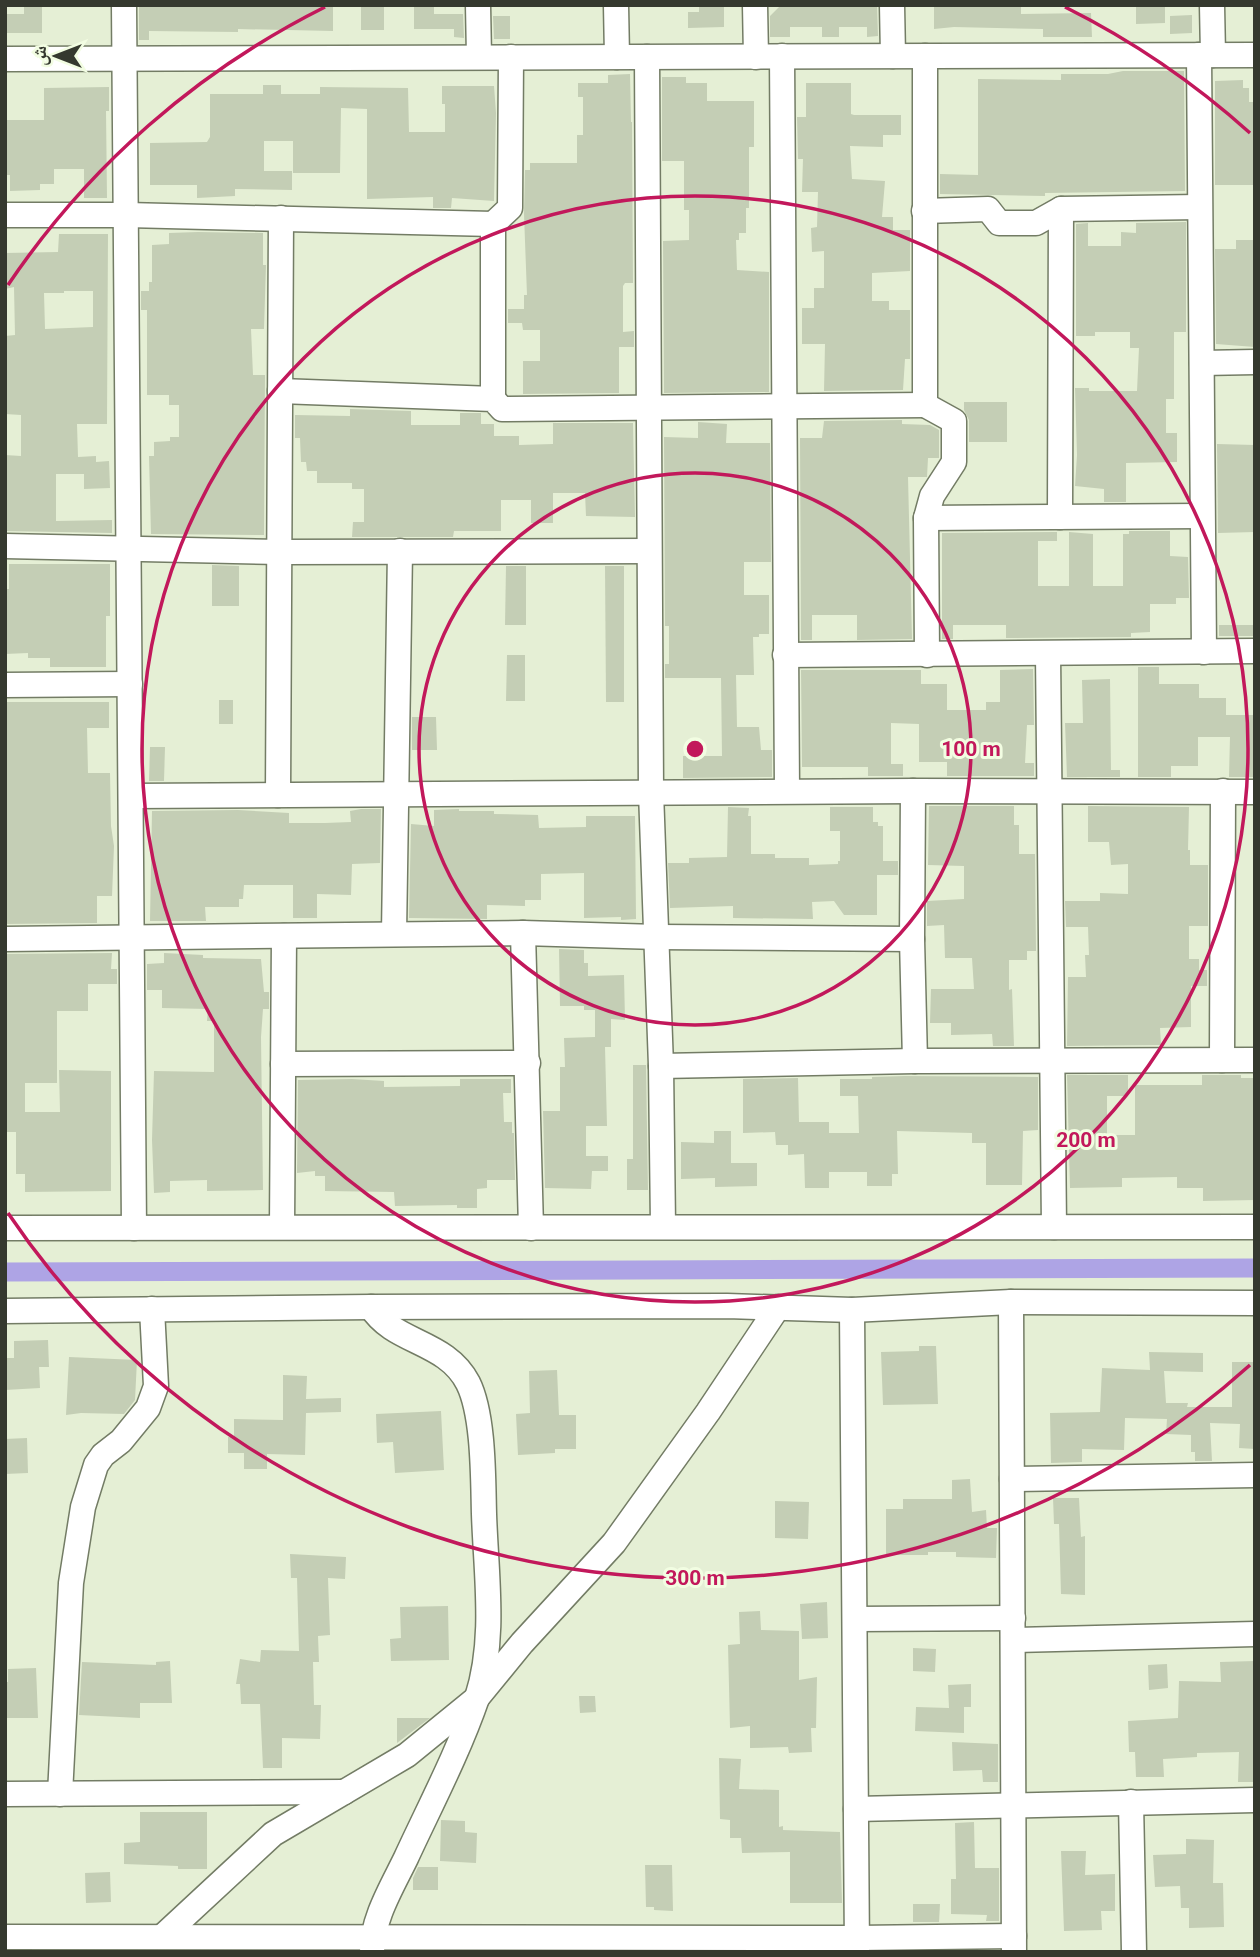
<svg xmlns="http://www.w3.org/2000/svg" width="1260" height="1957" font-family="Roboto,'Noto Naskh Arabic',sans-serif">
	<rect width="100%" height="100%" fill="#e5efd5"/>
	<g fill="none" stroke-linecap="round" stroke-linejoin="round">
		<polyline stroke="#aea4e5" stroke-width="19" points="5,1272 1255,1268"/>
	</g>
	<g fill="#c4ceb5" fill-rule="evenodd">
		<polygon points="24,5 42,5 42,33 5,33 5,14 24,14"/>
		<polygon points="139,5 333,5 333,31 238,29 238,32 149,31 149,40 139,40"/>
		<rect x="361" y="5" width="23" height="25"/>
		<polygon points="414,5 434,5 434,14 463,14 464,38 454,37 454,29 414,29"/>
		<polygon points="699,5 724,5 724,27 688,28 688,12 699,12"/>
		<polygon points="781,5 877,5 878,36 867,37 867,27 839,27 839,37 822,37 822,27 790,27 790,37 770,37 770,16"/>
		<polygon points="934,5 1021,5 1021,14 1091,13 1092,37 1043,37 1043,29 954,27 934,29"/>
		<polygon points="1140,5 1165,5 1165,23 1136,24 1136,7"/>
		<polygon points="1192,15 1192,33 1170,34 1170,16"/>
		<polygon points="493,16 510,16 510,39 494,39"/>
		<polygon points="1123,71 1184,71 1185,191 1045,193 1045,196 940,194 940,174 978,175 978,79 1061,80 1061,74 1108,74"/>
		<polygon points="630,74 631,122 632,122 633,283 625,283 623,286 623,332 634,331 634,347 619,347 619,393 523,394 523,361 540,361 540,330 523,330 522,323 508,323 508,309 524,309 524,295 527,295 524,214 525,170 530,170 530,163 577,163 577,135 583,135 583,97 578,97 578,83 608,83 608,75"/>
		<polygon points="662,77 686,77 686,83 707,83 707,101 754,101 754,147 749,147 749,208 746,208 746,233 739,233 739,240 736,240 737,270 769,272 769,392 664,393 663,241 689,240 689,210 684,210 684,161 662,161"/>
		<polygon points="1243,80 1243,88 1249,88 1249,102 1255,102 1255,185 1215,185 1215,81"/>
		<polygon points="806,83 851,83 851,114 854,115 901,115 901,135 883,135 883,147 850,146 852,179 885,181 882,217 893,217 893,230 910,230 910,271 872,273 872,301 889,301 889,310 910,310 910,359 905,359 903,390 824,391 825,344 802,344 802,308 814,308 814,288 824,288 824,251 812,252 811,228 817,227 818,192 802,192 803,159 798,159 797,117 806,117"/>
		<polygon points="263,85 281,85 281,94 320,94 320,87 408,88 409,132 445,132 445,104 442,104 442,86 494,86 496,113 494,201 452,198 451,208 433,208 433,197 367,199 367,109 341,108 340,173 293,173 293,141 264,141 264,171 292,171 292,190 235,189 235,196 197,198 197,185 150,185 150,143 207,142 210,137 210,94 263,94"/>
		<polygon points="109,87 109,111 106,111 107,198 84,198 84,169 54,169 54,184 40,184 40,190 10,191 10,175 5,175 5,120 44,120 44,88"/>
		<polygon points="1186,222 1186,332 1174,332 1174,399 1166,399 1166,433 1177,433 1177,462 1126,463 1126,502 1104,502 1104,489 1075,486 1077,455 1075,388 1089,388 1089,391 1137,391 1139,348 1130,348 1130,332 1095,332 1095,336 1076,336 1076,224 1088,223 1088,246 1121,246 1121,232 1136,233 1136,223"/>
		<polygon points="198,232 263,233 263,265 266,265 264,329 251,329 253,375 265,375 264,535 151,534 149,456 154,456 154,442 170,441 170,437 179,437 179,405 169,405 169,395 147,395 147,310 141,310 141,291 149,291 149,282 152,282 152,245 169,244 169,233"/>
		<path d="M59 234H108L107 424H77L78 457 96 456V462L109 461 110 488 84 489V474H56V521L112 520V533L5 531V455L21 456V415L5 414V336L15 335 14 287 5 289V253L58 252ZM64 291H93V327L45 329 44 293H64Z"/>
		<polygon points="1236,240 1255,240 1255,347 1216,344 1215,249 1236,249"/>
		<polygon points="964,402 1007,402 1007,442 969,442 969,420 964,410"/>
		<polygon points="350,409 411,411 411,425 460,425 460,413 481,413 481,424 494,424 494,436 519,436 519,445 553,444 553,423 633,423 635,517 586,516 585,493 553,493 553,523 531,523 531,500 501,500 501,531 454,531 453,537 352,537 353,522 364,522 364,489 352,489 352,483 317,483 317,471 307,471 306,462 301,462 300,438 295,438 295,415 350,416"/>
		<polygon points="902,420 902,424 930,425 939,430 939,458 928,458 927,477 908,477 912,639 857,640 857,615 812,615 812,640 801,640 800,438 822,438 824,421"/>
		<polygon points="698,422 727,424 726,443 770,443 771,562 744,562 744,595 769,595 769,634 759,634 759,637 753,637 754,675 736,675 737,727 759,727 761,750 772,750 772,777 683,778 683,756 722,756 721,678 665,678 665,664 669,664 669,626 665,626 664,437 698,438"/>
		<polygon points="1217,444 1255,445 1255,532 1218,533"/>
		<polygon points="1129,531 1170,531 1170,556 1188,557 1189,598 1176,598 1176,604 1150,604 1150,632 1131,633 1131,637 1006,638 1006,625 953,625 953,639 942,639 942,533 1057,532 1057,541 1038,541 1038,586 1069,586 1069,532 1093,534 1093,586 1123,586 1123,534 1129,534"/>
		<polygon points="9,564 110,564 110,616 106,616 106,667 50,667 50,658 28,658 28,653 5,654 5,589 9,589"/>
		<polygon points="212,565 239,566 239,606 212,606"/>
		<polygon points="506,566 526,566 526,625 505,625"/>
		<polygon points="605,566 624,566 624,702 606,702"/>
		<rect x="1219" y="625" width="36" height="11"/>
		<polygon points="507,655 525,655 525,701 506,701"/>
		<polygon points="1138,667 1159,667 1159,684 1199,684 1199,698 1226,698 1226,715 1255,715 1254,777 1229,777 1230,737 1198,737 1198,766 1171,766 1171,777 1138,777"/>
		<polygon points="1033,669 1034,725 1027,725 1025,763 1034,763 1034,776 947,776 947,762 919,762 919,724 891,723 891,764 903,764 903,776 868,776 868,767 802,767 801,670 921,670 921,684 947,684 947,710 986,710 986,702 1000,702 1000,670"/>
		<polygon points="1110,679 1111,770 1120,770 1120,777 1067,777 1065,723 1083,723 1082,680"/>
		<rect x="219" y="700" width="14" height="24"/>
		<polygon points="5,702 109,702 109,728 87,728 88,773 110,773 111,826 114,846 112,896 97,896 97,923 5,924"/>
		<polygon points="412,717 436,717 437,750 412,750"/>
		<polygon points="150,747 165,747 164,781 149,781"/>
		<polygon points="929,806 1014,806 1014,825 1019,825 1019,854 1035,854 1036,951 1027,951 1027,960 1009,960 1009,990 1012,989 1014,1046 993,1046 992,1034 951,1035 951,1023 930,1023 931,989 974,989 972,958 945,958 944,925 927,926 927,901 964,899 964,866 928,865"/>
		<polygon points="1088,806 1189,807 1188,850 1190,850 1190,865 1208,865 1208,926 1189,926 1189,959 1199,959 1199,970 1207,970 1207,986 1191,986 1191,1027 1160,1028 1161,1045 1067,1046 1068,977 1086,977 1085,955 1089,955 1088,927 1066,927 1065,901 1100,901 1100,893 1128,894 1128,864 1111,865 1109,842 1088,842"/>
		<polygon points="728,807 749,808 748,816 751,816 751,854 775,854 775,858 809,858 809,865 838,864 838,861 840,861 840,831 830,831 830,807 873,807 873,822 878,822 878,826 883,826 883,861 898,861 898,875 877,875 877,915 844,915 834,901 812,902 813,919 733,918 733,906 670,908 668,863 689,863 689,858 727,857"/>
		<polygon points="361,809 381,809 380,863 352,864 351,895 317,894 317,918 293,918 293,885 244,885 243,899 239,899 239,907 205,907 206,921 150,921 152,811 238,810 289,813 289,823 325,823 351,822 350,811"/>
		<polygon points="459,809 459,811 494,811 494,814 538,815 539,828 586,827 586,816 635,816 636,919 621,920 621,917 584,918 584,873 541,874 541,900 525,900 525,906 487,905 487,919 409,918 411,824 434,826 434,810"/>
		<polygon points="559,949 584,950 584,963 588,963 588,976 624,975 625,1020 611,1019 611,1047 605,1047 607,1126 586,1126 586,1156 608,1156 608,1171 592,1171 591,1189 545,1188 543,1111 560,1111 560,1067 565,1067 564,1038 595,1037 595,1010 584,1010 584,1006 560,1006"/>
		<polygon points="112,953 111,969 117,969 117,984 88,984 88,1011 57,1011 57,1083 25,1083 25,1112 60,1112 59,1070 111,1071 111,1191 25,1192 25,1174 16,1174 16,1132 5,1132 6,954"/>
		<polygon points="164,953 203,955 203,958 261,959 264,992 269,992 269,1009 263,1009 261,1037 263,1190 207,1191 207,1180 170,1181 170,1192 154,1193 152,1140 154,1071 214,1072 214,1021 207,1021 208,1009 162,1008 162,990 147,990 147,964 164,963"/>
		<polygon points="633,1065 646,1065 648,1190 627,1190 627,1159 633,1159"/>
		<polygon points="1067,1075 1128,1075 1128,1096 1107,1096 1107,1135 1135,1135 1135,1085 1202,1085 1202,1075 1241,1075 1241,1078 1255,1078 1255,1200 1203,1201 1203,1188 1177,1188 1177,1177 1122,1178 1122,1187 1070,1188"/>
		<polygon points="905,1076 1038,1077 1038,1130 1023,1131 1022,1185 986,1185 986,1143 972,1143 972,1133 897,1131 898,1174 892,1174 892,1186 867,1186 867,1172 829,1172 829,1188 805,1188 804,1154 788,1155 788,1145 776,1145 775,1132 743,1133 743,1079 798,1078 799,1122 829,1122 829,1133 859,1133 858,1096 840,1096 840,1079 872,1079 872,1077"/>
		<polygon points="352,1079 384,1081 384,1087 460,1086 460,1079 511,1079 511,1093 503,1093 504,1122 512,1122 512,1133 514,1133 515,1180 487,1180 487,1188 477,1189 477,1208 457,1208 457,1205 395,1206 394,1192 325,1191 325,1176 315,1176 315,1171 297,1173 298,1080"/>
		<polygon points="714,1131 731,1131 731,1163 757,1163 757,1186 715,1187 715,1178 681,1179 681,1142 714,1143"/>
		<polygon points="48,1340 49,1367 39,1367 40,1388 5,1390 5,1358 14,1358 14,1341"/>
		<polygon points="919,1346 936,1346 938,1404 883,1405 881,1352 919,1351"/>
		<polygon points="1149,1352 1203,1353 1203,1372 1164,1371 1166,1403 1188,1403 1187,1407 1232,1407 1232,1362 1255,1362 1255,1449 1239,1448 1240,1424 1210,1423 1212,1461 1195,1461 1195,1452 1191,1452 1191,1435 1166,1434 1167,1419 1125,1418 1124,1450 1082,1449 1082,1462 1051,1463 1050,1413 1100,1412 1102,1368 1150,1370"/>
		<polygon points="69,1357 137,1360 135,1400 124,1414 81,1413 66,1415"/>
		<polygon points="557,1370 559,1415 576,1415 576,1449 555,1449 555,1453 518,1455 516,1414 530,1413 529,1371"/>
		<polygon points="283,1375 307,1376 306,1399 341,1398 341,1412 306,1413 305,1455 267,1454 267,1469 244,1469 244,1453 228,1453 228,1437 234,1437 234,1419 283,1420"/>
		<polygon points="441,1411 444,1470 395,1473 393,1442 377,1443 376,1414"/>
		<polygon points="27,1438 28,1473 5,1474 5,1439"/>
		<polygon points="970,1479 972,1512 986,1510 987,1528 997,1528 996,1558 956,1557 956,1552 928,1552 928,1555 886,1555 886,1509 903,1509 903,1499 952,1499 952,1480"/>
		<polygon points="1053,1498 1079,1498 1081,1537 1085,1536 1085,1595 1061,1594 1059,1524 1054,1524"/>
		<polygon points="775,1501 809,1502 808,1539 775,1538"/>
		<polygon points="290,1554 346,1557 345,1579 328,1578 330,1635 318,1636 319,1662 313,1662 314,1705 321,1705 320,1739 282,1738 282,1768 263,1768 260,1704 241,1704 240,1684 236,1684 240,1659 260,1662 261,1650 299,1651 297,1578 291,1578"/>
		<polygon points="827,1602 828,1638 802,1639 800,1604"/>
		<polygon points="448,1606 449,1660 391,1661 390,1639 401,1638 400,1607"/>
		<polygon points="760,1611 761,1630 799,1631 799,1680 817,1677 816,1728 811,1728 812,1752 789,1753 788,1747 750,1748 750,1726 730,1728 728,1645 740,1644 739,1612"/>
		<polygon points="913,1648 936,1649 935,1672 913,1671"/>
		<polygon points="170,1661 172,1703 140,1703 140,1718 79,1715 82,1662 156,1665 156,1662"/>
		<polygon points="1255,1661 1254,1782 1238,1782 1239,1752 1197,1753 1197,1757 1163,1759 1164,1777 1136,1777 1135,1752 1129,1752 1128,1721 1178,1718 1179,1681 1221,1682 1220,1662"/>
		<polygon points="1167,1664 1168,1688 1149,1690 1148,1665"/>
		<polygon points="36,1668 38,1718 5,1718 5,1682 8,1682 8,1669"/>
		<polygon points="971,1684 971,1707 964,1707 964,1733 915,1731 916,1707 949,1708 948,1685"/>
		<polygon points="579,1696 595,1696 596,1712 580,1713"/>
		<polygon points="397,1718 430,1718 397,1743"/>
		<polygon points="952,1742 998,1744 998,1782 983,1782 982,1770 953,1771"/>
		<polygon points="719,1758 741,1759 739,1789 779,1790 779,1827 783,1826 783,1830 840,1832 842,1903 790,1903 790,1852 742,1853 741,1838 730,1838 730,1820 720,1819"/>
		<polygon points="140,1812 207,1812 207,1869 178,1869 178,1866 124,1864 124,1843 140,1842"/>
		<polygon points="441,1820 465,1821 465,1832 477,1833 476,1863 440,1861"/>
		<polygon points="974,1822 975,1868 999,1868 999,1921 986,1921 987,1915 951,1914 951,1879 956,1879 955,1823"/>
		<polygon points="1186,1839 1214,1840 1213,1883 1223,1883 1224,1927 1189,1928 1189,1908 1181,1908 1180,1886 1155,1887 1153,1855 1186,1854"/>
		<polygon points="1061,1851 1086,1851 1085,1875 1115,1874 1115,1911 1101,1911 1102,1930 1064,1931"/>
		<polygon points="645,1865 672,1865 673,1911 654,1910 654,1907 646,1907"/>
		<polygon points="418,1867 438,1867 438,1890 413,1890 413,1878"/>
		<polygon points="110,1872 111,1902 86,1903 85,1873"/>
		<polygon points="913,1904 940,1904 939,1922 913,1922"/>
	</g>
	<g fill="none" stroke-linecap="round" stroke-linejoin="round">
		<g stroke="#737c65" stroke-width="27">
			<g id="minor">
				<polyline points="124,5 134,1228"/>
				<polyline points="478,5 479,57"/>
				<polyline points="616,5 617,57"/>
				<polyline points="755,5 756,57"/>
				<polyline points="892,5 893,56"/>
				<polyline points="1212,5 1213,55"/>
				<polyline points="1199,55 1204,652"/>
				<polyline points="782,56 787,791"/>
				<polyline points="925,56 925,405 954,421 954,462 932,496 926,518 927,655"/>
				<polyline points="647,57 651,792 661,1066 663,1226"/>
				<polyline points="5,59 1255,55"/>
				<polyline points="924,211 988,209 999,223 1036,223 1061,209 1199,207"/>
				<polyline points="5,215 127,215 493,224"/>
				<polyline points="1202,363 1255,362"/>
				<polyline points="280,391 493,399 502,409 925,405"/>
				<polyline points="493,399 493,224 510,208 511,57"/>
				<polyline points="1060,517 1061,209"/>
				<polyline points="926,518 1201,516"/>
				<polyline points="5,546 280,552 649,551"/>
				<polyline points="1048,654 1054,1227"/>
				<polyline points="785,655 1255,651"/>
				<polyline points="5,685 130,684"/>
				<polyline points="913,791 912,939 915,1061"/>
				<polyline points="278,795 281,218"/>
				<polyline points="131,796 913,791 1255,792"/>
				<polyline points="523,933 531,1228"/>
				<polyline points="394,934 400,551"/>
				<polyline points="5,939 523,933 657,937 912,939"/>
				<polyline points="1222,1060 1223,791"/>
				<polyline points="283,1064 528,1063"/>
				<polyline points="661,1066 915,1061 1255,1060"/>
				<polyline points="282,1227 284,936"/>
				<polyline points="5,1228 1255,1227"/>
				<polyline points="1011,1302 1014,1952"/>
				<path d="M371 1307C394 1344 446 1340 468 1383 484 1415 483 1479 484 1514 486 1575 496 1639 477 1698 458 1753 430 1806 406 1858 392 1887 372 1919 372 1952"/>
				<polyline points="852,1310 857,1952"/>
				<polyline points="5,1311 371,1307 727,1306 852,1310 1011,1302 1255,1303"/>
				<polyline points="1012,1479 1255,1475"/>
				<polyline points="855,1619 1013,1618"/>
				<polyline points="1013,1640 1255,1634"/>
				<polyline points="5,1794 344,1792"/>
				<polyline points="60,1794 71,1583 83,1507 96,1465 103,1455 121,1441 148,1408 156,1386 152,1309"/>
				<polyline points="1131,1802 1134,1952"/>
				<polyline points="856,1809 1255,1800"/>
				<polyline points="5,1937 857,1938 1014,1936"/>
				<polyline points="162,1937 273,1834 407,1755 477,1698 522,1643 614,1543 708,1412 778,1307"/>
			</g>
		</g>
		<use href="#minor" stroke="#fff" stroke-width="24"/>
	</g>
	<g fill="none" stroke="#c2185b" stroke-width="3.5">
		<circle cx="695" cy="749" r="276"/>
		<circle cx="695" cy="749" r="553"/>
		<path d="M1250 1365A829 829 0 0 1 8 1213M8 285A829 829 0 0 1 325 7M1065 7A829 829 0 0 1 1250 133"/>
	</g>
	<circle cx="695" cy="749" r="10" fill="#c2185b" stroke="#f2fde2" stroke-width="3.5"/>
	<g font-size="21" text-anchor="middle" font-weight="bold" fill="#c2185b" stroke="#f2fde2" stroke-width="6" stroke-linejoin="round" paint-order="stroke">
		<text x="971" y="756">100 m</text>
		<text x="1086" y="1147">200 m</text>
		<text x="695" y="1585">300 m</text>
	</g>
	<rect width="1260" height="1957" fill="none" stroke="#35392f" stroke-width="14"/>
	<g transform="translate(56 56) rotate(270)" stroke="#f2fde2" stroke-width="5" paint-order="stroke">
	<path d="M0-5L12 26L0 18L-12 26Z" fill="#35392f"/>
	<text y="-10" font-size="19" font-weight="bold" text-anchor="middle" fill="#35392f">ش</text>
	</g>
</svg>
